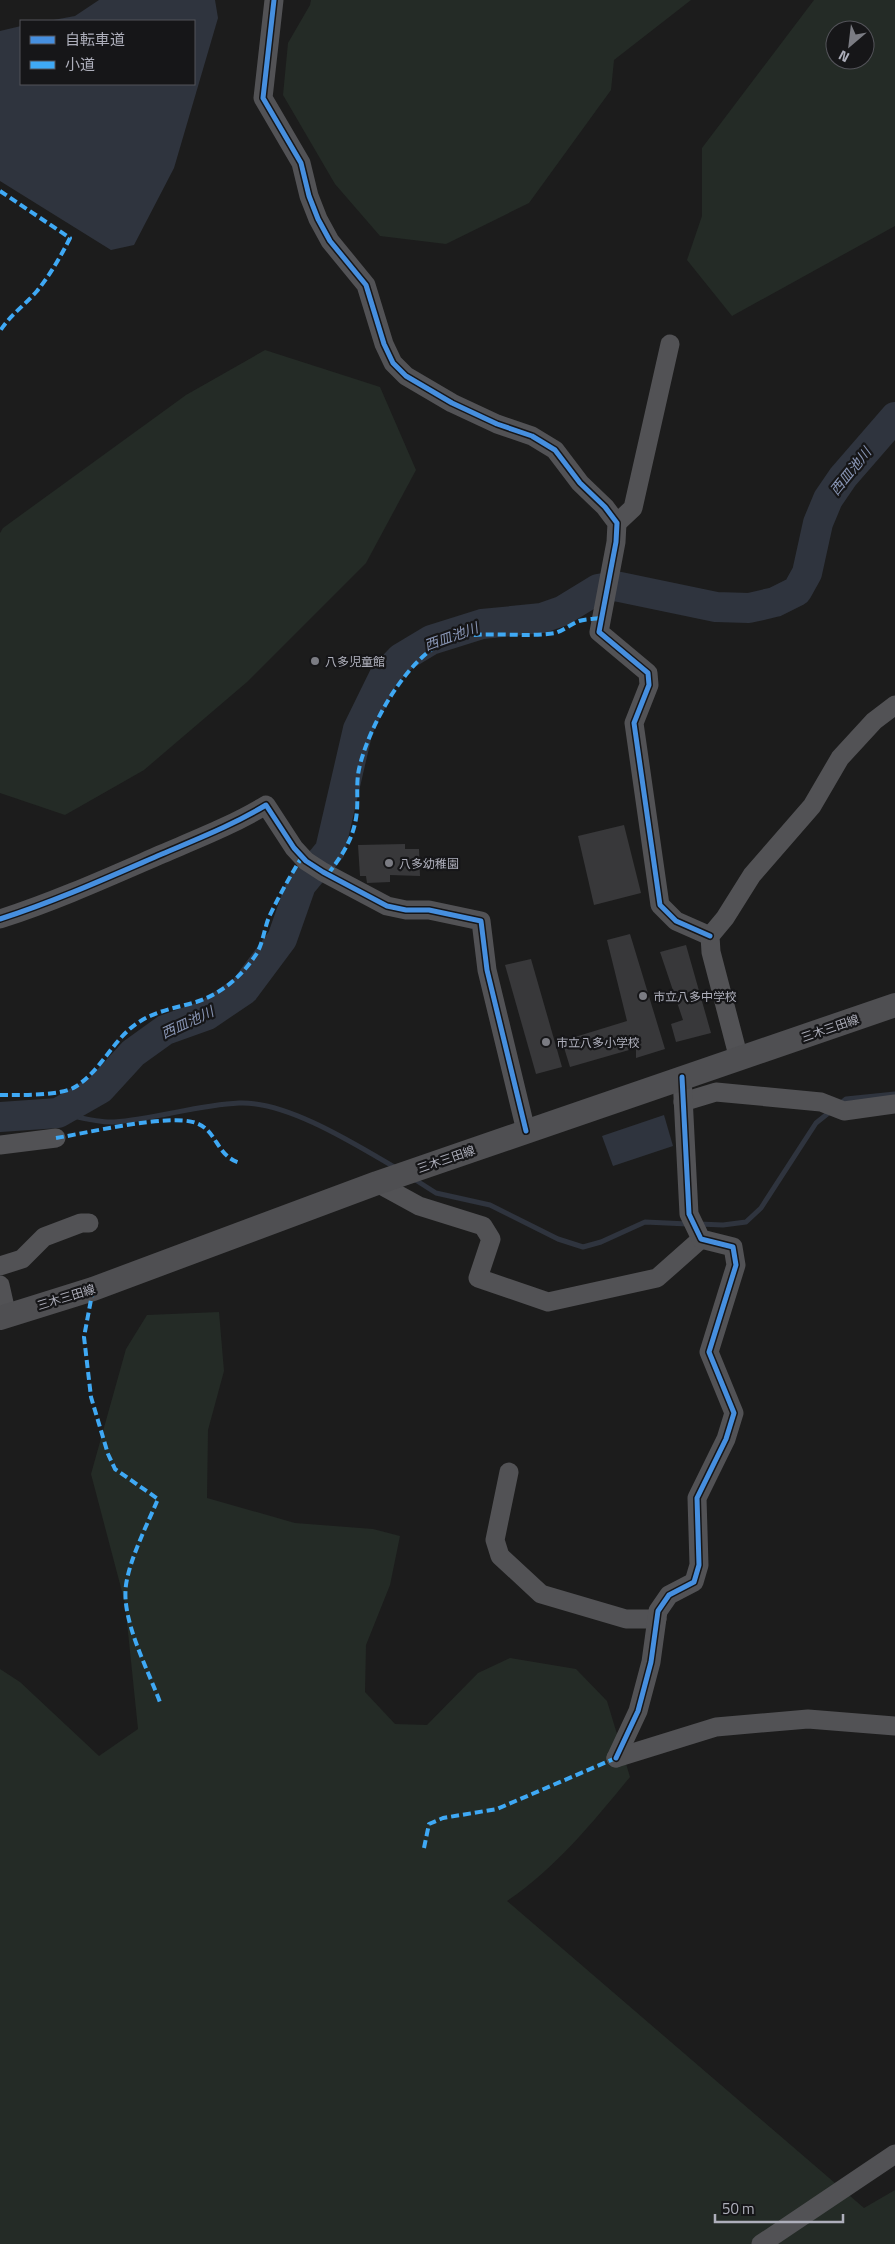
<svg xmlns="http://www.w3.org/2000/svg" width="895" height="2244" font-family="'Titillium Web','Noto Sans JP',sans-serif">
	<rect width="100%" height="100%" fill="#1c1c1c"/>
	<g fill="#242b26" fill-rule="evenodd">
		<polygon points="311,0 691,0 614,60 611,90 529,203 446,244 380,236 335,184 283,95 288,43 310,5"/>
		<path d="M814 0H895V226L732 316 687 260 702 216V148ZM835 30H865V60H835Z"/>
		<polygon points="265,350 380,387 416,470 366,563 247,682 144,770 65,815 0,793 0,533 3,528 186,395"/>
		<path d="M219 1312 224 1371 208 1430 207 1498 295 1523 373 1529 400 1536 390 1585 366 1645 365 1692 395 1724 427 1725 478 1673 510 1658 576 1669 607 1701 630 1777C593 1822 555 1869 507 1901L864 2208 895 2190V2244H0V1669L20 1682 99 1756 138 1729 125 1603 91 1474 126 1349 147 1315Z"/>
	</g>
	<g fill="#2f343e">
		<polygon points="99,0 215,0 218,18 174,168 134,245 111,250 0,181 0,31 21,26 21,84 194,84 194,21 48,21 75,16"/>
		<polygon points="664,1115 673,1146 613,1166 602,1136"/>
	</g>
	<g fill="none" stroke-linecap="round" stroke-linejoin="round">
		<g stroke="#2f343e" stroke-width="5">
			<polyline points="840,1104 846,1099 895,1094"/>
			<path d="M58 1113C75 1116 97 1123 114 1122 156 1119 197 1105 239 1103 287 1101 355 1144 396 1168"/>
			<polyline points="414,1179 436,1193 490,1205 558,1239 583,1247 601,1242 645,1222 688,1224"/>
			<polyline points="699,1224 723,1225 746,1222 761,1208 816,1123 831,1111"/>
		</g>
		<polyline stroke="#2f343e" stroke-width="30" points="0,1117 58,1113 100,1089 133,1053 165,1030 207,1015 244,990 282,939 301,885 330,850 358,729 384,676 401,658 431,640 482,624 542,618 562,611 598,589 615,586 716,607 749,608 775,602 797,591 807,573 818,523 828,499 843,477 895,417"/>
	</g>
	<g fill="#38383a">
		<polygon points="624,825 641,893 594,905 578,836"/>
		<polygon points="405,844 405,849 419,849 420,876 390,875 390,882 367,883 366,876 360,876 358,845"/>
		<polygon points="630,934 665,1049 636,1058 636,1048 570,1067 562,1041 627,1021 607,940"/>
		<polygon points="686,945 711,1033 676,1042 671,1024 683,1020 660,952"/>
		<polygon points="531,959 562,1067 536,1074 505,965"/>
	</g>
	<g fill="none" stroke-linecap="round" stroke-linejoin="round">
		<g stroke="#525255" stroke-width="19">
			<polyline points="274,0 263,98 301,163 309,196 318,219 330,241 366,285 384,344 393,363 406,376 452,403 497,424 532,436 555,450 580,483 605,507 617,523 616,542 599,632 648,673 649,685 634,723 660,905 676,921 710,936"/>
			<polyline points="617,523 633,508 670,344"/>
			<path d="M0 919C56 901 109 877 162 854 197 839 233 825 266 805L294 848 306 861 323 872 387 906 406 910H429L481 921 487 970 526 1131"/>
			<polyline points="739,1059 711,952 710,936 725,918 752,875 812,806 840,758 874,721 895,705"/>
			<polyline points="683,1102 716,1092 821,1102 844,1111 895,1104"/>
			<polyline points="0,1145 56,1138"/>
			<polyline points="377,1183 419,1206 483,1226 491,1239 478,1278 548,1302 657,1278 701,1239"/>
			<polyline points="0,1266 22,1259 44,1237 81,1223 89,1223"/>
			<polyline points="0,1285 7,1316"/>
			<polyline points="509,1472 495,1540 500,1556 541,1594 626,1619 657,1619"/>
			<polyline points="616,1758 638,1711 651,1662 658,1611 669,1595 694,1582 699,1565 697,1498 726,1439 734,1413 709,1352 736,1265 733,1247 701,1239 689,1214 682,1077"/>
			<polyline points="616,1758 716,1727 808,1719 895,1726"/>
			<polyline points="761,2244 895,2154"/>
		</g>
		<polyline stroke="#4f4f52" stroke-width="24" points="0,1318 93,1289 377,1183 895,1005"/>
		<g stroke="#3fa9f5" stroke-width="4" stroke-dasharray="8 4" stroke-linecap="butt">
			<path d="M0 191 70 238C61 256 50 275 37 291 24 306 11 314 0 331"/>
			<path d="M328 874C343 854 355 837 357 810 358 796 356 783 359 769 368 727 411 647 457 637 489 631 523 638 555 633 563 631 571 624 579 621 585 619 594 619 601 618"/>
			<path d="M0 1095C18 1095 61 1096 75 1087 101 1071 112 1041 136 1024 154 1011 176 1008 196 1002 221 994 241 977 255 956 263 945 264 929 269 917 279 896 290 876 302 857"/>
			<path d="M56 1138C87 1133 170 1113 196 1123 217 1130 216 1156 240 1163"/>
			<path d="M93 1289 84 1337 91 1397 108 1454 115 1469 158 1499C147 1525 130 1558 126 1585 121 1621 149 1671 161 1705"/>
			<polyline points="424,1848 429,1824 443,1818 497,1809 616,1758"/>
		</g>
		<g stroke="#161618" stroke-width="8">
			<g id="cycleway">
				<polyline points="274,0 263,98 301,163 309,196 318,219 330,241 366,285 384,344 393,363 406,376 452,403 497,424 532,436 555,450 580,483 605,507 617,523 616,542 599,632 648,673 649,685 634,723 660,905 676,921 710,936"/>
				<path d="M0 919C56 901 109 877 162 854 197 839 233 825 266 805L294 848 306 861 323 872 387 906 406 910H429L481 921 487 970 526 1131"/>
				<polyline points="616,1758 638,1711 651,1662 658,1611 669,1595 694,1582 699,1565 697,1498 726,1439 734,1413 709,1352 736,1265 733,1247 701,1239 689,1214 682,1077"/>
			</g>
		</g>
		<use href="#cycleway" stroke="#468fdf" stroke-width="5"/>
	</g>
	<g fill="#7b7c83" stroke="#161618" stroke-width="2">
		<circle cx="315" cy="661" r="5"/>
		<circle cx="389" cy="863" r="5"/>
		<circle cx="643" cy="996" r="5"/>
		<circle cx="546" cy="1042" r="5"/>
	</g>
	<g text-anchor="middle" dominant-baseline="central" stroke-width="4.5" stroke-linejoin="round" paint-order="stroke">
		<g font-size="12" fill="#aeafbb" stroke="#161618" text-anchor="start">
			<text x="325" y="661">八多児童館</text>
			<text x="399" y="863">八多幼稚園</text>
			<text x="653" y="996">市立八多中学校</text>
			<text x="556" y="1042">市立八多小学校</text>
		</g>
		<g font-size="12" fill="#aeafbb" stroke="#161618">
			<text transform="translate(830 1028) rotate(-19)">三木三田線</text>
			<text transform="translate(446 1159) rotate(-19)">三木三田線</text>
			<text transform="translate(66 1297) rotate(-17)">三木三田線</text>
		</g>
		<g font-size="14" font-style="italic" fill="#8895b4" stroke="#161618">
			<text transform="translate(850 471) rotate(-51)">西皿池川</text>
			<text transform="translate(451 636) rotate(-20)">西皿池川</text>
			<text transform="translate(187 1022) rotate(-25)">西皿池川</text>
		</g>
	</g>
	<rect x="20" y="20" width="175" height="65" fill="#161618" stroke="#535359"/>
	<rect x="30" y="36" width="25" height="8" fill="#468fdf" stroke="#535359"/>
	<text x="65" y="45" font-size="15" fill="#aeafbb">自転車道</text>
	<rect x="30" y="61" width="25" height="8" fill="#3fa9f5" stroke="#535359"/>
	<text x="65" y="70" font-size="15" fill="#aeafbb">小道</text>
	<g transform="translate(850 45) rotate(208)"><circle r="24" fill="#161618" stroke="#535359"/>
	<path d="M0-4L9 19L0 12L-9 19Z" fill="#7b7c83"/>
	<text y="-8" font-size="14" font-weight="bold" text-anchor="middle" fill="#aeafbb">N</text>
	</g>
	<path d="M715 2214v8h128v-8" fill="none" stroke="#aeafbb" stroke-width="2.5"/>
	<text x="722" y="2214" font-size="15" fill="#aeafbb" stroke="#161618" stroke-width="4" paint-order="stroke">50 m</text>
</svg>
